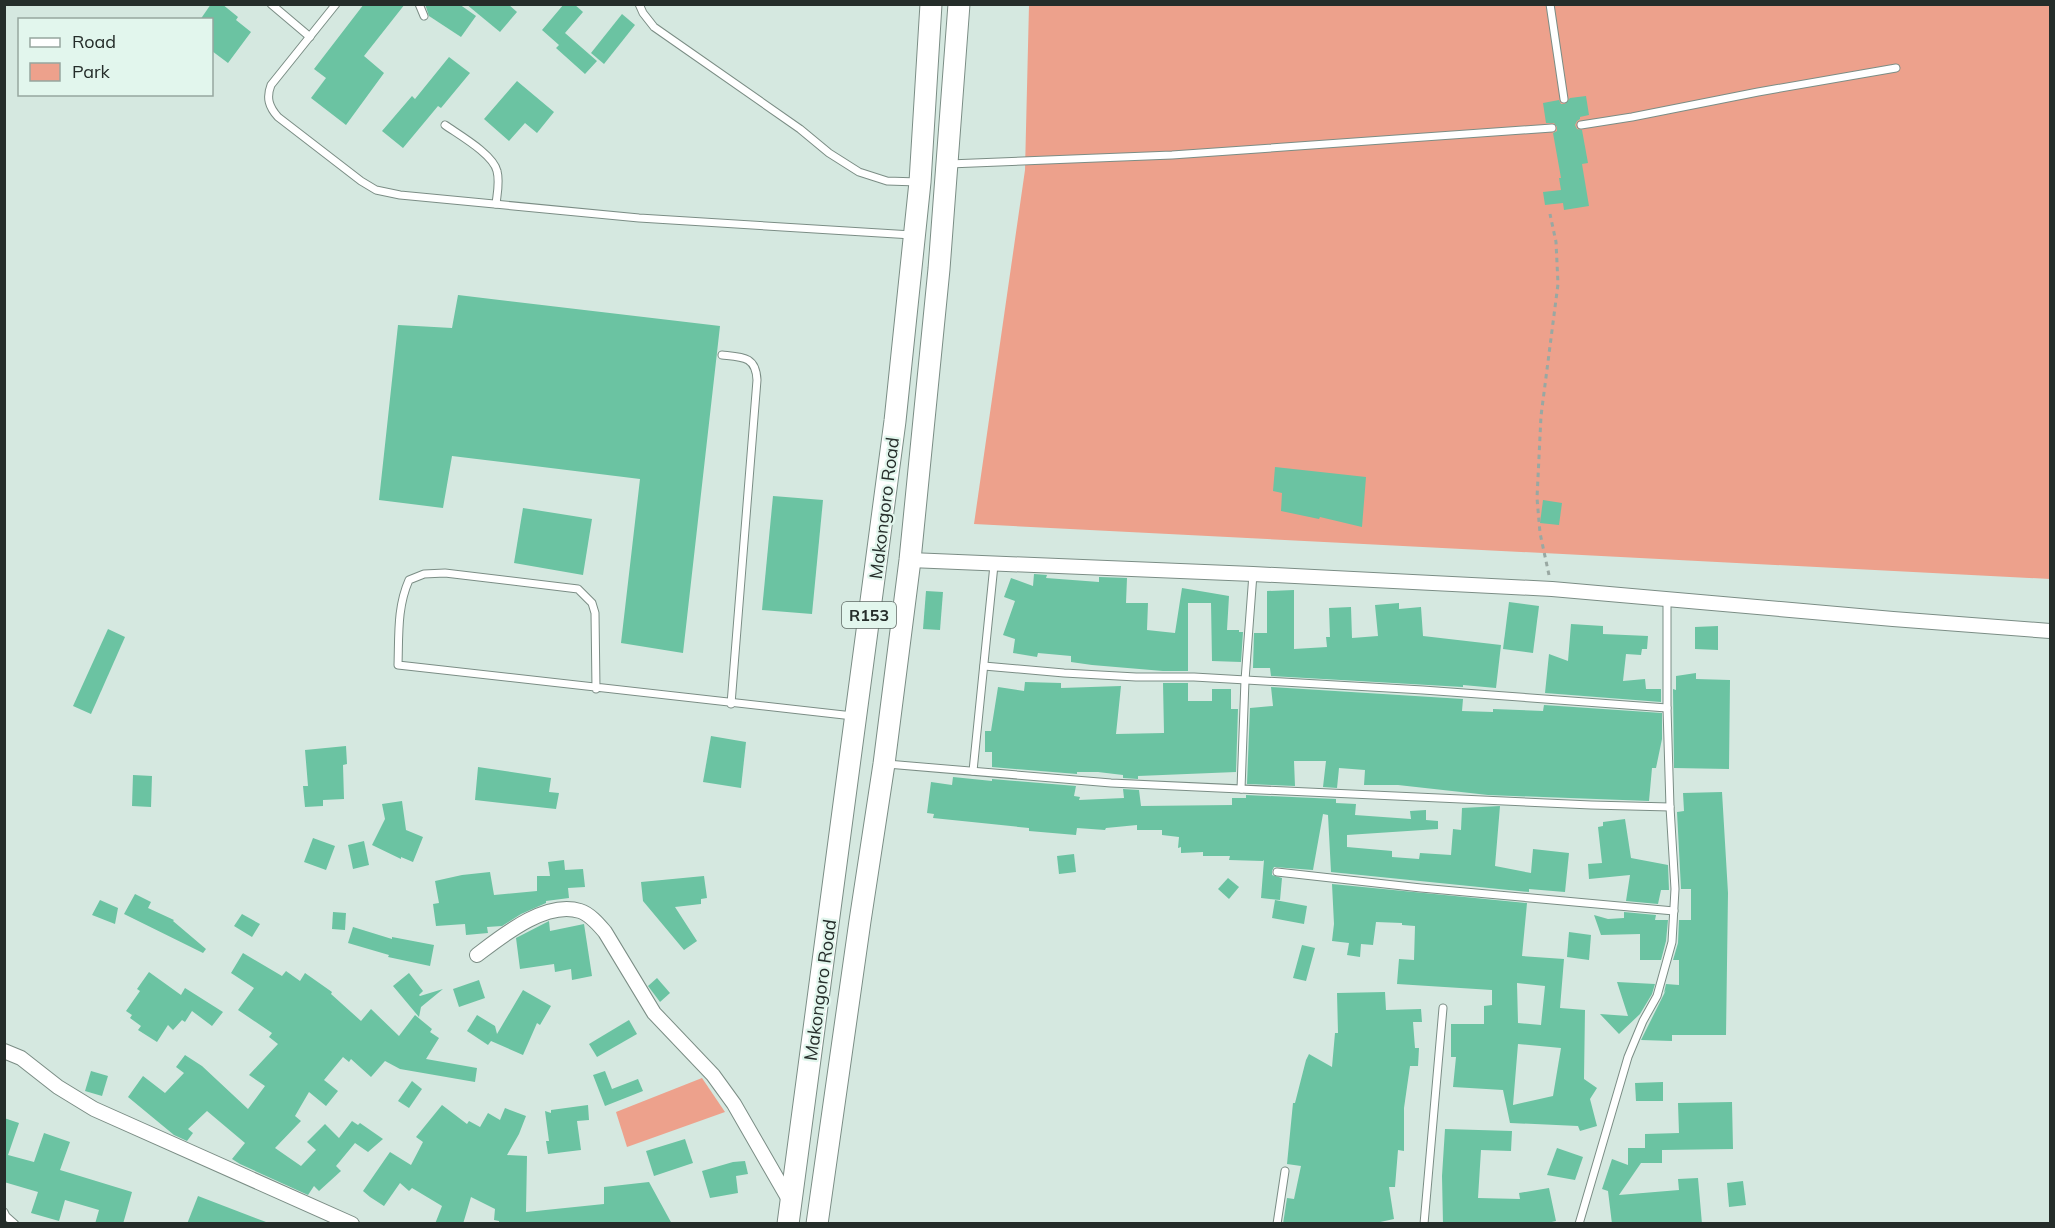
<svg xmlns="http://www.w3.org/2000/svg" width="2055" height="1228" font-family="Mulish,sans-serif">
	<rect width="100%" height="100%" fill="#d5e8e0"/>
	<g fill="#eda18c">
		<polygon points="1029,5 2050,5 2050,579 974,524 1025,170"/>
		<polygon points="702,1078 725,1112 627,1147 616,1112"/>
	</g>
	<g fill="#6bc3a2" fill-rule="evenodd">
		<polygon points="211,4 222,4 238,17 236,20 251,32 228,63 212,51 212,20 200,20"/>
		<polygon points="364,4 405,4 364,56 384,73 346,125 311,98 326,78 314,69"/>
		<polygon points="425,4 459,4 476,16 461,37 429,16"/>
		<polygon points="466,4 508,4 517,12 500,32"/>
		<polygon points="564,4 574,4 583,12 565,33 597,61 585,74 556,48 559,45 542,30"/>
		<polygon points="622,14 635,25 604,64 591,53"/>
		<polygon points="449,57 470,73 441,108 438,106 403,148 382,131 412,96 415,99"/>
		<polygon points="517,81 554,112 537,133 525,123 509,141 484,119"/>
		<polygon points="1586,96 1589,115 1580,117 1580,119 1577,121 1575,125 1577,129 1582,130 1588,163 1582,164 1589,206 1564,210 1563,203 1545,205 1543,192 1561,190 1559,178 1561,178 1553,133 1557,131 1557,127 1554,123 1546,123 1543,103 1559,100 1561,104 1565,104 1570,98"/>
		<polygon points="458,295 720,326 683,653 621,643 640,479 452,456 443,508 379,500 398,325 452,328"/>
		<polygon points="1275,467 1366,477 1362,527 1320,517 1319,519 1281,511 1282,493 1273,491"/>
		<polygon points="773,496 823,500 812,614 762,610"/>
		<polygon points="1543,500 1562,503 1559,525 1540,523"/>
		<polygon points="523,508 592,519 583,575 514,563"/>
		<polygon points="1034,574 1047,575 1046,578 1099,582 1099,577 1127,578 1126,603 1148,603 1147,630 1175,633 1182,588 1229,596 1227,630 1239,630 1239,632 1243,632 1241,662 1212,661 1211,603 1188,603 1188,671 1163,671 1092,665 1071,662 1071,656 1038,653 1037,657 1013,653 1015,639 1003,635 1015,601 1004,597 1011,578 1033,586"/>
		<polygon points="1294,590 1294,649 1327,647 1326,637 1330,637 1329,608 1351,607 1352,638 1378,636 1375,605 1399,603 1399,609 1421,607 1423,636 1501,645 1496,688 1463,685 1463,687 1271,676 1270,668 1253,668 1254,633 1267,633 1267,591"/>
		<polygon points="926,591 943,592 940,630 923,629"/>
		<polygon points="1509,602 1539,606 1533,653 1503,649"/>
		<polygon points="1571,624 1603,626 1603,634 1648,636 1647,649 1642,649 1641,655 1626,654 1623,681 1645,679 1646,689 1661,689 1661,702 1545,693 1549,654 1568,661"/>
		<polygon points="1718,626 1718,650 1695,649 1695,627"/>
		<polygon points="108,629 125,637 91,714 73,706"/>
		<polygon points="1696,673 1696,679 1730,680 1729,769 1674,768 1673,689 1676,690 1676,676"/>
		<polygon points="1025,682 1061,683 1061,688 1121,686 1116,734 1164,733 1163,683 1188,683 1188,701 1212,701 1212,689 1231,689 1231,709 1238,709 1236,772 1138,776 1138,779 1123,778 1123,775 1098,772 1077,772 1077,774 992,767 992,752 985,752 985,731 991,731 998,687 1024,691"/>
		<polygon points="1271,687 1463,699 1462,711 1493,712 1493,709 1543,711 1544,705 1662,713 1662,739 1656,768 1652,768 1649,801 1488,795 1398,785 1364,785 1365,770 1339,768 1337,788 1323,787 1326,761 1294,761 1295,786 1247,784 1250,708 1273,706"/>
		<polygon points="711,736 746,742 741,788 703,782"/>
		<polygon points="346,746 347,764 343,765 344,799 323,800 323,806 305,807 303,786 308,786 305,750"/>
		<polygon points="478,767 551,778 549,792 559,793 556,809 475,800"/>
		<polygon points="133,775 152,776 151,807 132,806"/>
		<polygon points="953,777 992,781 992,779 1076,786 1074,796 1080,797 1079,800 1124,798 1123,789 1139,790 1141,806 1232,805 1232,798 1246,798 1246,795 1336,799 1336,803 1356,804 1355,815 1411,819 1410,811 1426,810 1426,820 1438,821 1438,829 1347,835 1347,847 1392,851 1392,857 1419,859 1420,853 1451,855 1453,829 1461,830 1462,808 1500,806 1495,866 1531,873 1533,849 1569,853 1565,892 1529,889 1529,892 1331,872 1328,815 1323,814 1313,870 1274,867 1272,871 1272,875 1282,878 1280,900 1261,898 1264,860 1263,861 1229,860 1230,856 1203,856 1203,852 1181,853 1181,847 1178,848 1179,837 1162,835 1162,830 1137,830 1137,825 1106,828 1105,830 1077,828 1076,835 1029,831 1029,828 933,818 934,814 927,813 931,782 952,785"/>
		<polygon points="1722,792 1728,893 1726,1035 1672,1035 1672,1041 1641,1040 1666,990 1664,993 1666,984 1679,985 1679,960 1673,960 1678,943 1679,920 1691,920 1691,889 1681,889 1677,812 1684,811 1683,793"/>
		<polygon points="402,801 406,830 423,837 413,862 401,857 401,859 372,845 385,819 382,804"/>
		<polygon points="1625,819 1631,858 1668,865 1669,890 1661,890 1658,904 1626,901 1630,875 1589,879 1588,864 1602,863 1598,827 1603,826 1603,822"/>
		<polygon points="313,838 335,846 326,870 304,862"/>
		<polygon points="364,841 369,865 353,869 348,845"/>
		<polygon points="1074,854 1076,872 1059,874 1057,856"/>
		<polygon points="564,860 565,870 583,869 585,887 568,888 569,898 546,901 546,903 521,914 502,926 487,927 488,933 466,935 465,924 436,926 433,904 439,903 435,881 462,875 490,872 494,895 537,891 537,876 550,876 548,862"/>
		<polygon points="704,876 707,898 701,899 701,904 675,907 697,941 684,950 643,901 641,882"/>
		<polygon points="1228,878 1239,887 1229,899 1218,889"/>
		<path d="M1332 884 1527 903 1522 956 1564 959 1560 1008 1585 1010 1584 1079 1597 1088 1590 1099 1597 1126 1580 1131 1578 1126 1510 1123 1503 1090 1453 1087 1456 1057H1451V1024H1484V1006L1492 1005V990L1397 984 1399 959 1414 960 1415 926 1402 925V923L1376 922 1373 945 1361 944 1360 957 1347 955 1349 943 1332 941 1334 924ZM1517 983 1545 986 1541 1025 1518 1023ZM1518 1044 1561 1048 1553 1096 1513 1105Z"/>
		<polygon points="135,894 151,902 148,908 174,920 173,921 206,949 203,953 124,914"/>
		<polygon points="100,900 118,908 115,924 92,915"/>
		<polygon points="1275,900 1307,906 1304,924 1272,918"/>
		<polygon points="333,912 346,913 345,930 332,929"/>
		<polygon points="1624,912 1656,915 1655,920 1668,920 1666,941 1661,960 1640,960 1640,934 1601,935 1594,915 1608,919 1624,918"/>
		<polygon points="242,914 260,924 252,937 234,926"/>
		<polygon points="549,921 550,931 584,924 592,976 572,980 571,969 555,972 554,964 520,969 516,938"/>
		<polygon points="353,927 392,939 392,937 434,945 430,966 388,957 389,955 348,943"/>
		<polygon points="1569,932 1591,935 1589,960 1567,957"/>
		<polygon points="1302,945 1315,948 1306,981 1293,978"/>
		<polygon points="243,953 282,976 286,971 300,981 305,973 332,992 331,994 361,1021 371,1009 399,1036 415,1015 432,1029 430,1032 439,1038 426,1059 477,1068 475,1082 400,1069 385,1061 371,1077 351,1059 349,1062 343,1057 324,1080 338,1091 326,1106 309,1092 295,1116 301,1121 275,1148 301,1166 316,1150 307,1142 325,1124 339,1138 352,1121 358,1125 360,1123 383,1139 368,1152 355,1143 336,1166 341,1171 319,1191 314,1186 308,1195 240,1164 232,1159 245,1143 207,1111 188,1129 193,1133 187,1141 174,1135 128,1097 143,1076 165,1093 184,1073 176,1067 185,1055 202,1066 248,1109 265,1086 249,1075 278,1044 269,1037 272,1033 238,1010 254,988 231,973"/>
		<polygon points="149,972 181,995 185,988 223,1012 212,1026 192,1011 185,1022 182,1020 173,1030 168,1025 157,1042 138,1030 141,1026 130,1018 132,1015 126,1011 140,991 137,989"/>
		<polygon points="409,973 423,991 419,995 420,996 443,989 421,1007 419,1017 393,986"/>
		<polygon points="657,978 670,993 660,1002 648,986"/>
		<polygon points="479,980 485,998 459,1007 453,989"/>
		<polygon points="1617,982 1655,984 1652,994 1640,1014 1619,1034 1600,1014 1628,1016"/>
		<polygon points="523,990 551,1006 540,1025 537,1023 523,1055 491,1041 488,1045 467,1031 477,1015 495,1026 497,1034"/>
		<polygon points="1385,992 1386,1010 1421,1009 1422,1022 1413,1022 1415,1048 1419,1048 1418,1066 1410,1066 1404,1108 1404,1151 1398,1150 1395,1187 1389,1187 1394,1219 1371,1224 1283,1224 1287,1198 1294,1199 1301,1166 1287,1164 1293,1103 1295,1103 1306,1060 1309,1054 1332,1067 1335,1033 1338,1033 1337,993"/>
		<polygon points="629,1020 637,1034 597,1057 589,1044"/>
		<polygon points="91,1071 108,1076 102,1096 85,1091"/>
		<polygon points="605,1071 612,1089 638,1079 643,1091 605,1106 593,1075"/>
		<polygon points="412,1081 422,1089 409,1108 398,1101"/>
		<polygon points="1663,1082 1663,1101 1636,1101 1635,1083"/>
		<polygon points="1732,1102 1733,1149 1662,1150 1662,1163 1641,1163 1619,1195 1679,1190 1678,1179 1698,1178 1702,1224 1612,1224 1608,1191 1602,1189 1612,1159 1628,1165 1628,1148 1645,1148 1645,1134 1679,1133 1678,1103"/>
		<polygon points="442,1105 467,1124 469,1121 480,1127 488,1113 500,1120 505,1108 526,1116 519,1134 507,1155 527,1156 526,1212 604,1204 604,1187 649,1182 672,1224 499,1224 499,1221 494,1220 495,1209 471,1197 463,1224 435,1224 442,1206 412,1188 409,1191 400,1183 384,1206 370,1197 363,1191 390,1152 411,1165 423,1142 416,1137"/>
		<polygon points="588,1105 589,1120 577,1121 581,1150 548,1154 546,1141 549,1141 545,1111 551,1113 551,1110"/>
		<polygon points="4,1118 19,1123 8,1155 34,1162 44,1133 70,1142 60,1170 132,1192 123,1224 95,1224 99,1210 65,1200 59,1221 31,1213 38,1192 4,1182"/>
		<polygon points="1445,1129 1512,1131 1511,1151 1481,1150 1478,1198 1520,1199 1519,1193 1549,1188 1556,1221 1543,1224 1443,1224 1442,1176"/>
		<polygon points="685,1139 693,1163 654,1176 646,1151"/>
		<polygon points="1557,1148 1583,1157 1575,1180 1547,1175"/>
		<polygon points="745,1161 748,1174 736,1176 738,1193 710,1198 702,1171 733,1162"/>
		<polygon points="1743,1181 1746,1205 1729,1207 1727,1183"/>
		<polygon points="198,1196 266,1222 266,1224 187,1224"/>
	</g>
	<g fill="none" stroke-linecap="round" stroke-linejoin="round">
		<g stroke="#7b8d85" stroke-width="9">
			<g id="lane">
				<polyline points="271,4 310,37"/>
				<path d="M336 4 271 85C266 98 269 107 278 117L361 181 376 190 400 195 639 218 912 235"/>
				<polyline points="419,4 424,16"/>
				<polyline points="639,4 643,13 654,27 800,129 829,153 859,172 887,181 918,182"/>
				<polyline points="1550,4 1564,99"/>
				<path d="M445 125C459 135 493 154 497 171 500 182 497 194 496 204"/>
				<polyline points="1581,125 1632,117 1758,92 1896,68"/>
				<polyline points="949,164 1172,155 1552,128"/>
				<path d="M722 355C742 357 756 356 757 380L731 704"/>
				<polyline points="984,666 1064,673 1136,677 1194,677 1423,690 1667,708"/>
				<path d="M596 689 595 613 592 603 578 589 445 573 424 574 409 580C397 607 399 635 398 665L853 716"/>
				<polyline points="887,764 1111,783 1591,805 1670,807"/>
				<polyline points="973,771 994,565"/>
				<polyline points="1241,789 1245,680 1253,574"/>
				<polyline points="1277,872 1421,888 1674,911"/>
				<polyline points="4,1212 6,1216 15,1224"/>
				<polyline points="1277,1224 1285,1171"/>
				<polyline points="1424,1224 1443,1008"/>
				<polyline points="1579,1224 1628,1057 1643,1021 1657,996 1672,942 1675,889 1670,807 1667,708 1667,598"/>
			</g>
		</g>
		<g stroke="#7b8d85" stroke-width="16">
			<g id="street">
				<polyline points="910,560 1253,574 1552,589 1893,619 2050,631"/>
				<path d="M477 955C502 936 546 900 580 911 590 914 599 925 605 932L654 1013 713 1075 734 1104 791 1203"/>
				<polyline points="4,1051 21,1058 58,1087 94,1109 352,1224"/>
			</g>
		</g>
		<g stroke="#7b8d85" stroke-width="23">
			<g id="primary">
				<polyline points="788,1224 895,421 920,182 931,4"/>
				<polyline points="817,1224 860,921 884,764 910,560 939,269 959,4"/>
			</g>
		</g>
		<polyline stroke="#99a8a2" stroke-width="3" stroke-dasharray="4.5 4.5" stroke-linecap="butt" points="1549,575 1540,533 1537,498 1541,416 1558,284 1556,242 1550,214"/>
		<use href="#lane" stroke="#fff" stroke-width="7"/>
		<use href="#street" stroke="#fff" stroke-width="14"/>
		<use href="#primary" stroke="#fff" stroke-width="21"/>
	</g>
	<g text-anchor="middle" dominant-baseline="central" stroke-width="4.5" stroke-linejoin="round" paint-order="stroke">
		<rect fill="#e2f6ed" stroke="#5e6964" stroke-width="1.5" x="842" y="602" width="54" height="26" rx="4.5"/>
		<g font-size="16" font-weight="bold" fill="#252d2a">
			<text x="869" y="615">R153</text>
		</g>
		<g font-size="18" fill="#252d2a" stroke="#e2f6ed">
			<text transform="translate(884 508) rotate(-83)">Makongoro Road</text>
			<text transform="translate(820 990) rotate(-82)">Makongoro Road</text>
		</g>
	</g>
	<rect width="2055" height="1228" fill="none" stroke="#252d2a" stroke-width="12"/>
	<rect x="18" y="18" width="195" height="78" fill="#e2f6ed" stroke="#96a69f" stroke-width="1.5"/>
	<rect x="30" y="38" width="30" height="9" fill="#ffffff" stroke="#96a69f" stroke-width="1.5"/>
	<text x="72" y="48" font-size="18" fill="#252d2a">Road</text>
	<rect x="30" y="63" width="30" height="18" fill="#eda18c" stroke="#96a69f" stroke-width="1.5"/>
	<text x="72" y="78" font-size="18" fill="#252d2a">Park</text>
</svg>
